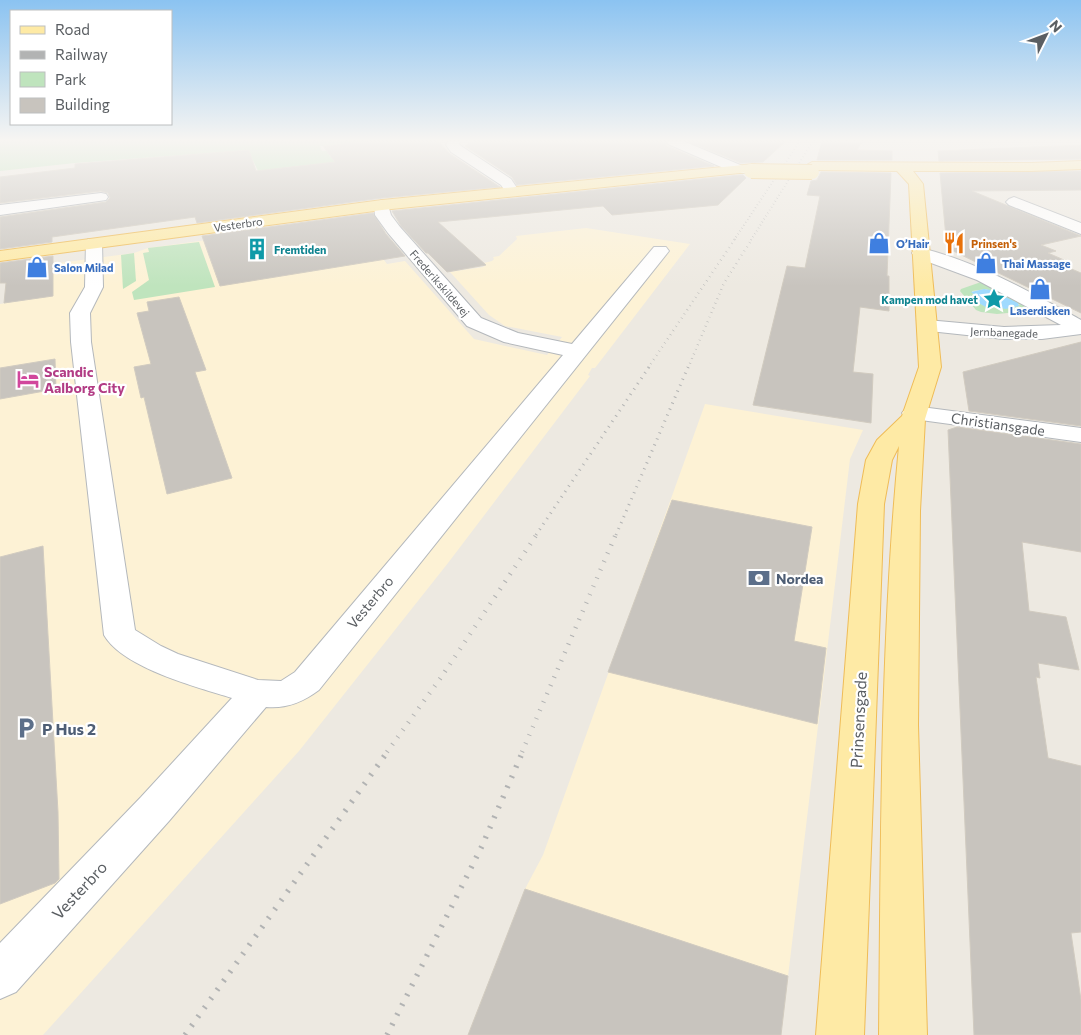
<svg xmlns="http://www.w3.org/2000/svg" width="1081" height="1035" font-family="Commissioner,sans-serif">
	<rect width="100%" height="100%" fill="#ede9e1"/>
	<g fill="#fdf2d5">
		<polygon points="354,220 387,264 405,261 474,339 547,355 562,337 505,326 489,315 450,272 483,267 486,265 484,263 492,261 494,259 493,257 499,256 517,239 516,236 586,228 690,244 595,368 592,368 588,375 590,376 448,563 299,751 43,1035 0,1035 0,304 53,296 53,268 51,264 134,253 148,248"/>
		<polygon points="705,404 863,430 850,459 781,1035 468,1035 525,889 543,855"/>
	</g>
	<g fill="#bfe4bd" fill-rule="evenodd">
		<polygon points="0,141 378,141 320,146 322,151 416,146 329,155 335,162 277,169 259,173 248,150 75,163 0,171"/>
		<polygon points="199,242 215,287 134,300 132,292 149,280 143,253 149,252 148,248"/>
		<polygon points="134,253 136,281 123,289 121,255"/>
		<path d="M981 282 1037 310 997 314 981 312 976 310 960 291 961 289ZM986 289 1020 305 999 308 990 304 992 306H986L973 301 976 297 980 298 973 294 972 291Z"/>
	</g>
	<polygon fill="#a0dafe" points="984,289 991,290 1018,303 1019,306 1005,309 990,304 992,306 986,307 973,300 975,297 979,298 971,292"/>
	<g fill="#c8c4be" stroke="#d1cbc0">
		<polygon points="378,141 438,141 450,154 500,187 382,198 197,223 195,217 52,237 52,242 0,249 0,217 106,202 110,198 108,193 101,191 0,203 0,177 75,168 75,164 249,150 256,171 335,162 323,146"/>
		<polygon points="473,141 665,141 667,146 714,166 517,185 512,177 465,146"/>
		<polygon points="687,141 786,141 763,162 741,163"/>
		<polygon points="822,141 861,143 857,150 892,151 892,160 817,160"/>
		<polygon points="1081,145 1081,159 939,161 938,151"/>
		<polygon points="1081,171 1081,190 972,191 1081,236 1041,245 1056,251 1048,253 1064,260 1055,262 1081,273 1081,313 947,248 940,173"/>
		<polygon points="821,172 891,173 887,276 889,276 889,311 860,307 853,372 873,374 871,423 753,405 787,266 805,268 820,196 807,195 811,181 817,180"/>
		<polygon points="740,175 743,175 746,178 718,205 612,215 603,206 438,222 486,265 447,272 428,253 426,253 401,226 392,211"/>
		<polygon points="373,213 386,234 405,256 220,286 202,236"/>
		<polygon points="53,256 53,296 4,303 6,283 0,283 0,263"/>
		<polygon points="179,297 206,370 195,372 232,478 167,494 144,397 141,398 134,367 151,364 137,313 149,311 147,302"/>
		<polygon points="1081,342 1081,426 969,411 963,372"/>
		<polygon points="55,359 56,389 0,399 0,368"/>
		<polygon points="957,427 1081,444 1081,552 1022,542 1029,611 1066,617 1079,670 1038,663 1040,678 1036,677 1048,758 1081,766 1081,932 1071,933 1081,1000 1081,1035 974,1035 948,430"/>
		<polygon points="672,500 812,527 794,641 826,648 817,724 608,672"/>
		<polygon points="43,546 58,812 59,879 55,883 0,904 0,557"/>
		<polygon points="525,889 788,976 781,1035 468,1035"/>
	</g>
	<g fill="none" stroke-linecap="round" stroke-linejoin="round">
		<g stroke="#b4b8bc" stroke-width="2">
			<g id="minor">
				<polygon points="448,141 460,141 459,144 461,146 511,179 519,191 517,194 507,194 501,185 451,152 446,145"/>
				<polygon points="667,141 683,141 745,167 747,170 745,173 735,173 668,144"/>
				<polygon points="101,193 106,194 108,197 106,200 0,215 0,205"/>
				<polygon points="1014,197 1081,223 1081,234 1009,205 1006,202 1009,199"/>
				<path d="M382 200 387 202 391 215 400 227 481 318 518 333 572 344 654 247H666L669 251 319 690C303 702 286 709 266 707L169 821 16 992 0 999V943L141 797 232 698C197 687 123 668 104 635L71 342 70 313 85 287 86 243 88 239H100L102 243 103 287 90 313 91 342 135 630 161 646 178 654 258 680 281 681 295 672 563 355 504 342 467 326 388 233 375 215 374 205 377 202Z"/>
				<path d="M921 248C978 262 1030 292 1081 320V334L1042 339H1004L920 330 917 326 920 322 927 320 1004 327 1061 325 977 280 915 257 912 253 915 249Z"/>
				<polygon points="914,406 1081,428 1081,442 906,418 902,413 906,408"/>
			</g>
		</g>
		<g stroke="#efbc57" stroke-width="2">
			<g id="major">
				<path d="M1081 161V169L1031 171H913L923 184 941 367 925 419 920 511 918 725 927 1035H879C881 839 880 642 899 446L892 460 884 504 864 1035H816L858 504 866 460 877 440 902 416 919 367 909 184 897 171 812 170 805 166 812 162 1031 163Z"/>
				<polygon points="754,164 761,168 759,171 382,210 0,261 0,251 382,200"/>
			</g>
		</g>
		<use href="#minor" fill="#fff" fill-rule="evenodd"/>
		<use href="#major" fill="#feeaa5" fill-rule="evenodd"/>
		<g stroke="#b2b3b3" stroke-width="2" stroke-dasharray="0.5 3" stroke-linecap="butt">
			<polyline points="734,240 800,141"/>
			<polyline points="751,240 813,141"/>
		</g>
		<g stroke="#b2b3b3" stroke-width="2.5" stroke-dasharray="0.5 4.5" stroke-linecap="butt">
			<polyline points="648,368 735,239"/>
			<polyline points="688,368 724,283 752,239"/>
		</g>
		<g stroke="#b2b3b3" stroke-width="3" stroke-dasharray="1 5.5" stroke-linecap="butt">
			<polyline points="536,535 649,367"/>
			<polyline points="616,535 688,367"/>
		</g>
		<g stroke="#b2b3b3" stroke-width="4.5" stroke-dasharray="1 8" stroke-linecap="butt">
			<polyline points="387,752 442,676 537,534"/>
			<polyline points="522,752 616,534"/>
		</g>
		<g stroke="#b2b3b3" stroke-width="5.5" stroke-dasharray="2 9" stroke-linecap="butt">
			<polyline points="185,1035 388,751"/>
			<polyline points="387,1035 482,846 523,751"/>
		</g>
		<g stroke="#efbc57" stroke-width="16" stroke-linecap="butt">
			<polyline id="major-bridge" points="751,171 812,172"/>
		</g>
		<use href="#major-bridge" stroke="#feeaa5" stroke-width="14"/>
	</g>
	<linearGradient id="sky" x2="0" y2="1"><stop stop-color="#8bc3f1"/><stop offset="0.49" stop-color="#f7f5f2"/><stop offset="1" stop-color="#f7f5f2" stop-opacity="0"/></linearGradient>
	<rect width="1081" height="286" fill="url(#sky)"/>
	<defs>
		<g id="shop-bare" transform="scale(1.725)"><path d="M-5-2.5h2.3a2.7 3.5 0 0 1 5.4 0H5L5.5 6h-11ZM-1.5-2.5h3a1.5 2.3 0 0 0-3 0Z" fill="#3f7fe0" stroke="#fff" stroke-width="2.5" paint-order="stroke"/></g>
		<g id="restaurant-bare" transform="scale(1.725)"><path d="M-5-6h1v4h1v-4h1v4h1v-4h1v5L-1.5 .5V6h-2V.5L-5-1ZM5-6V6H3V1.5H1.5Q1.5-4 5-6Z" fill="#e8710a" stroke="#fff" stroke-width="2.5" paint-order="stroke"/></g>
		<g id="building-bare" transform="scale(1.725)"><path d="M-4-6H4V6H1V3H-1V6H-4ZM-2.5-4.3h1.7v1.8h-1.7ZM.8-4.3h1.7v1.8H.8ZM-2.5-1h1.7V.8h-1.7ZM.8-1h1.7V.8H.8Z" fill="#0f9aa8" stroke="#fff" stroke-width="2.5" paint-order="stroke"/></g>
		<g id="sight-bare" transform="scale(1.725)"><path d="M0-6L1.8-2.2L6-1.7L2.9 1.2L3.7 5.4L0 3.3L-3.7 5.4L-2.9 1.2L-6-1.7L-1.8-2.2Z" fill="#0f9aa8" stroke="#fff" stroke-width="2.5" paint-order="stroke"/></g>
		<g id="hotel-bare" transform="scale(1.725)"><path d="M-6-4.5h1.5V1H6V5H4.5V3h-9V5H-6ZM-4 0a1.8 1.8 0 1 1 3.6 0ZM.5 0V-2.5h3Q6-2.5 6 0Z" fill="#d1479c" stroke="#fff" stroke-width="2.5" paint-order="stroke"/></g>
		<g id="bank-bare" transform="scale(1.725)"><path d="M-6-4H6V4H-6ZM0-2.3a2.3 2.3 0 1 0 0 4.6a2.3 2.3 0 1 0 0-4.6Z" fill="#5c6f8a" stroke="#fff" stroke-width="2.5" paint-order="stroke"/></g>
		<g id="parking-bare" transform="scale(1.725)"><path d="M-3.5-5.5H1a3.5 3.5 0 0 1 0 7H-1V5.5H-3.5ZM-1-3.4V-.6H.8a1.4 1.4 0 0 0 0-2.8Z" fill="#5c6f8a" stroke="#fff" stroke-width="2.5" paint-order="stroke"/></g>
	</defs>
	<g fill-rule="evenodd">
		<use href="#shop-bare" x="879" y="243"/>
		<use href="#restaurant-bare" x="954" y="243"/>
		<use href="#building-bare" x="257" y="249"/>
		<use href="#shop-bare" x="986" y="263"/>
		<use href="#shop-bare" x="37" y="267"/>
		<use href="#shop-bare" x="1040" y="289"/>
		<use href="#sight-bare" x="994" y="299"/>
		<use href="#hotel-bare" x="28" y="379"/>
		<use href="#bank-bare" x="759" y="578"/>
		<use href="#parking-bare" x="26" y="728"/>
	</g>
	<g text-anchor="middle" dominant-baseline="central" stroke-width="4.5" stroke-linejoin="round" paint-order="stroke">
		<g font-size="11" fill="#5a5e62" stroke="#fff">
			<text transform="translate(238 224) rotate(-8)">Vesterbro</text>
			<text transform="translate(440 283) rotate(49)">Frederikskildevej</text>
			<text transform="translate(1004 332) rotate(2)">Jernbanegade</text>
		</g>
		<g font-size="11" font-weight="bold" fill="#366cbe" stroke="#fff" text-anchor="start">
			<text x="896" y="243">O’Hair</text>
			<text x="1002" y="263">Thai Massage</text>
			<text x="54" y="267">Salon Milad</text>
			<text x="1040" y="310" text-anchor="middle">Laserdisken</text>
		</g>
		<g font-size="11" font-weight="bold" fill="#c56008" stroke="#fff" text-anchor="start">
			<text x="971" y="243">Prinsen's</text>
		</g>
		<g font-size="11" font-weight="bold" fill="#0d838f" stroke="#fff" text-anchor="start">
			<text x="274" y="249">Fremtiden</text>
			<text x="978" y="299" text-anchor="end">Kampen mod havet</text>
		</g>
		<g font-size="14" font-weight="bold" fill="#b23c85" stroke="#fff" text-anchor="start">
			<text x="44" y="371">Scandic<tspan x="44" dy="16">Aalborg City</tspan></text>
		</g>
		<g font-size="14" fill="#5a5e62" stroke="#fff">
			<text transform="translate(998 424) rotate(8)">Christiansgade</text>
			<text transform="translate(370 602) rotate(-50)">Vesterbro</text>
		</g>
		<g font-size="14" font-weight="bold" fill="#4e5e75" stroke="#fff" text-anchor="start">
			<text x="776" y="578">Nordea</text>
		</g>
		<g font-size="16" fill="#5a5e62" stroke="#fff">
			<text transform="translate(858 720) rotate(-87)">Prinsensgade</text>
			<text transform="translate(79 890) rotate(-47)">Vesterbro</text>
		</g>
		<g font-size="16" font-weight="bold" fill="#4e5e75" stroke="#fff" text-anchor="start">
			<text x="42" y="728">P Hus 2</text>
		</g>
	</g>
	<rect x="10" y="10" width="162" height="115" fill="#ffffff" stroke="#bdbfc0"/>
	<rect x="20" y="26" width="25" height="8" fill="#feeaa5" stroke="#bdbfc0"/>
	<text x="55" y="35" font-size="15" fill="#5a5e62">Road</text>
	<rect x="20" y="51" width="25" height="8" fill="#b2b3b3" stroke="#bdbfc0"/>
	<text x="55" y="60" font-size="15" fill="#5a5e62">Railway</text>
	<rect x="20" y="72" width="25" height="15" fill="#bfe4bd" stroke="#bdbfc0"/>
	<text x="55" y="85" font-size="15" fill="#5a5e62">Park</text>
	<rect x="20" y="98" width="25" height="15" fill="#c8c4be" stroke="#bdbfc0"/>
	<text x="55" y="110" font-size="15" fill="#5a5e62">Building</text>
	<g transform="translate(1046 35) rotate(48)" stroke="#ffffff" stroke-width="4" paint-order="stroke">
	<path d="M0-4L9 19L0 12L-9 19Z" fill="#5a5e62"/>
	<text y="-8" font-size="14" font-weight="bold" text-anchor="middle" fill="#5a5e62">N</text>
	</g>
</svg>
